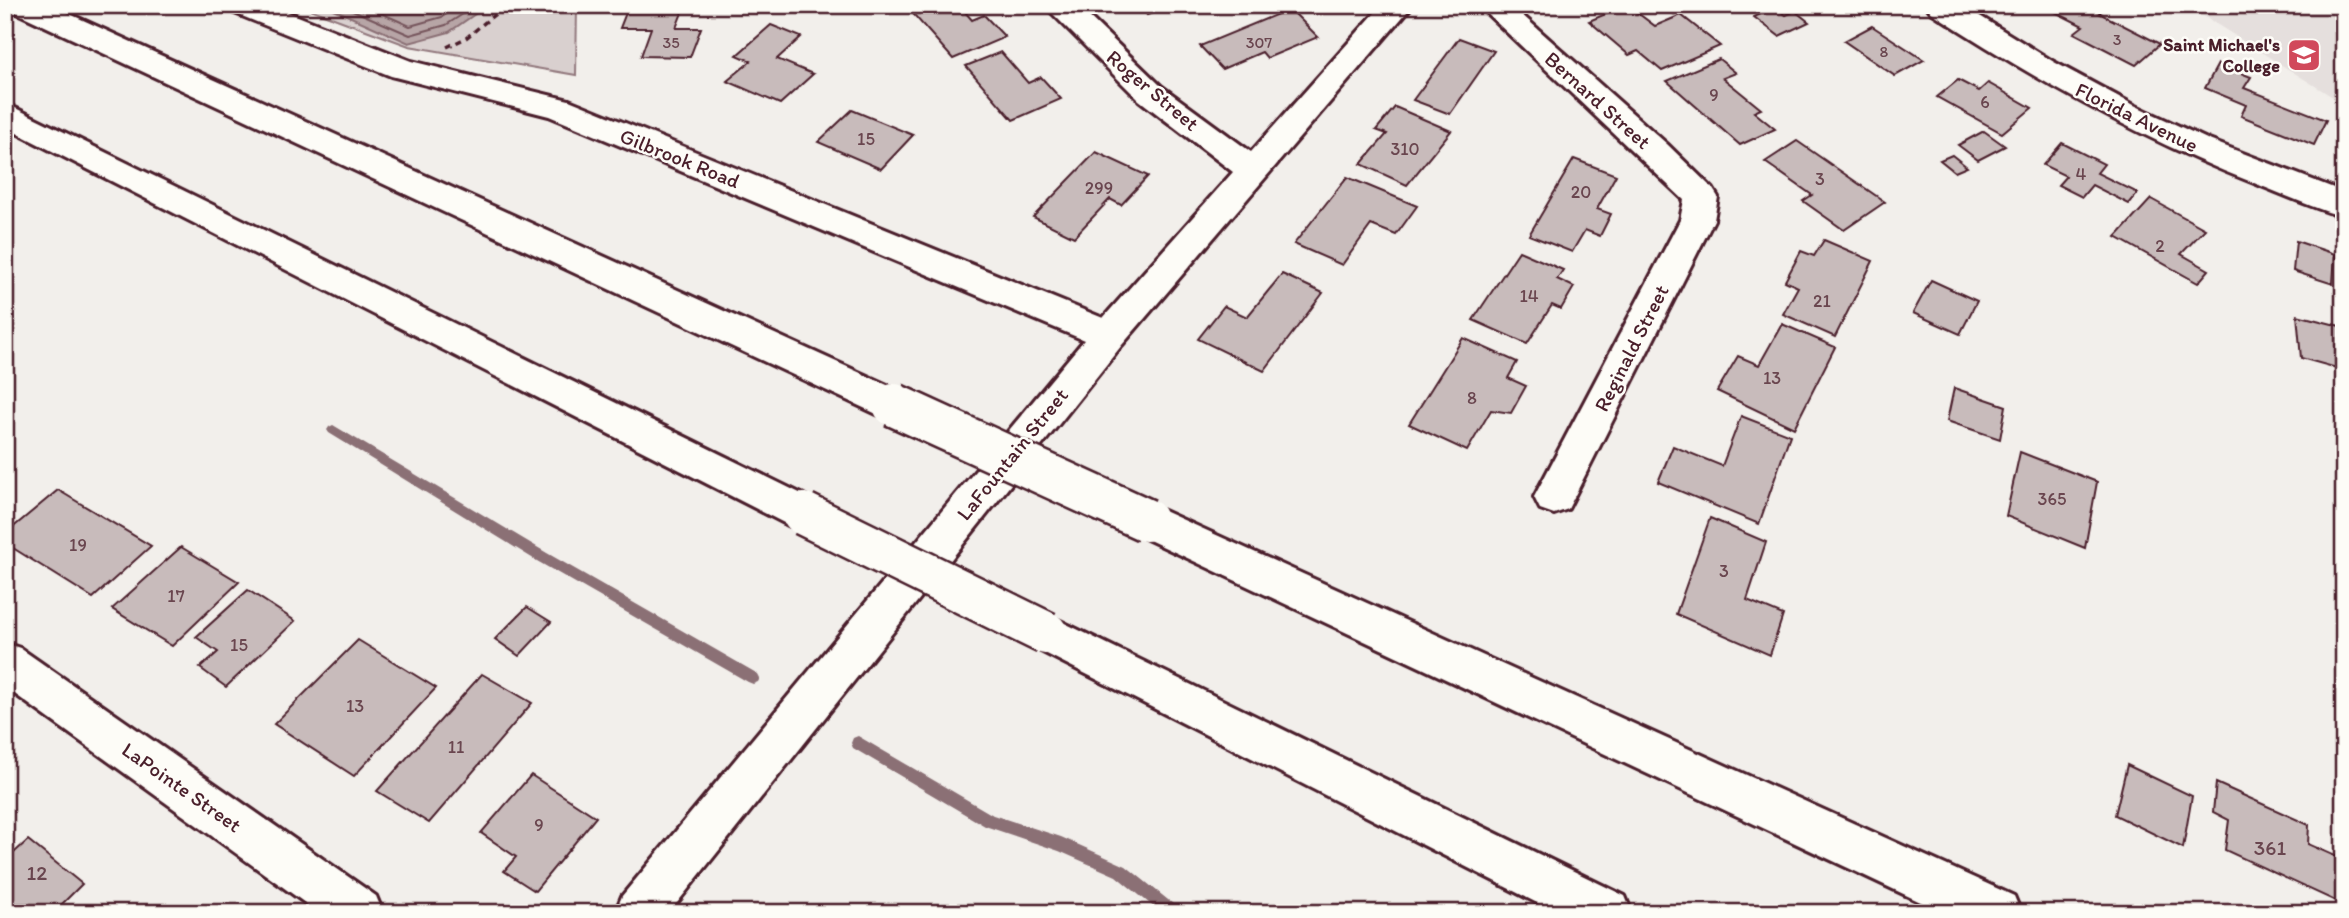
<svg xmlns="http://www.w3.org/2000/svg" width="2349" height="918" font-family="Itim,sans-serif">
	<rect width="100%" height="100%" fill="#f2efeb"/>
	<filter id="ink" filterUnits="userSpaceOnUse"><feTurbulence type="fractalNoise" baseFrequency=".0143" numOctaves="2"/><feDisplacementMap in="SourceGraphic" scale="14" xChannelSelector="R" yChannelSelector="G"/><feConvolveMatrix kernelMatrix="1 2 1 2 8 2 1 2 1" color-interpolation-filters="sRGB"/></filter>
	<g filter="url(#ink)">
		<polygon fill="#e5dfdd" points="2186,5 2344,5 2344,104"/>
		<polygon fill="#d9d0cf" stroke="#92787d" stroke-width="2" points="299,5 577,5 576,75 409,46"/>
		<polygon fill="#b7a5a6" stroke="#8b6f75" stroke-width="2" points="324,5 488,5 449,32 409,43"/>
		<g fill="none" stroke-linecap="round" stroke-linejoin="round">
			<g stroke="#76555c" stroke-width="2">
				<polyline points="341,5 410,35 446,25 477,5"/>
				<polyline points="363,5 410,26 442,17 461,5"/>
			</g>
			<g fill="#8b6f75" fill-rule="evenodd">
				<polygon points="333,425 547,553 758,674 760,678 758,682 753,684 748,682 537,561 329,433 327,430 329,427"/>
				<polygon points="858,736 993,815 1061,837 1126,866 1178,908 1180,913 1161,913 1116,876 1059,851 985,826 853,748 851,743 853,738"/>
			</g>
		</g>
		<g fill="#c8bbbb" stroke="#4a1f2b" stroke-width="2">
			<polygon points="629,5 685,5 676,28 701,28 690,57 641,56 651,28 620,28"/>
			<polygon points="912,5 959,5 972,20 984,15 1005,37 953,59 907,7"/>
			<polygon points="1139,5 1175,5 1147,15"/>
			<polygon points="1627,5 1655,26 1681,15 1720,46 1662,71 1638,51 1629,55 1589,21"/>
			<polygon points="1663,5 1689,5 1690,6 1674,14"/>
			<polygon points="2053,5 2109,5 2099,13 2160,44 2136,65 2074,33 2083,26 2049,9"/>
			<polygon points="1775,8 1786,15 1795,11 1809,22 1779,36 1754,17"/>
			<polygon points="1290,9 1318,37 1267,58 1262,52 1222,69 1200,46"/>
			<polygon points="771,25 801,37 777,59 813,74 780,104 727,81 751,61 737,55"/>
			<polygon points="1872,26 1924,60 1895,76 1844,41"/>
			<polygon points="1459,38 1494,51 1450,114 1413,100"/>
			<polygon points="1001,52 1028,83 1041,77 1061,99 1013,120 966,66"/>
			<polygon points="1719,59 1736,73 1723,78 1761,109 1754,112 1775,129 1740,145 1667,81"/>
			<polygon points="2218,64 2251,77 2244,88 2326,120 2314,145 2241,116 2246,105 2205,88"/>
			<polygon points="1958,80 1979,91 1988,83 2032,108 2002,133 1937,97"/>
			<polygon points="1395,107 1451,131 1407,185 1361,164 1387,134 1376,130"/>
			<polygon points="852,110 913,135 881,169 818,142"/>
			<polygon points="1984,131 2005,146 1978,160 1958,145"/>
			<polygon points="1797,141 1885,202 1844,230 1803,201 1812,195 1765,162"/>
			<polygon points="2062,143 2104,164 2097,173 2138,193 2129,204 2092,185 2082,197 2058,185 2066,176 2043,165"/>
			<polygon points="1096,152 1148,176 1121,205 1110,199 1074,237 1033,217"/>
			<polygon points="1952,155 1967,167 1955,172 1940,160"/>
			<polygon points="1574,159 1616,175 1597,209 1611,214 1600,236 1585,230 1572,252 1529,235"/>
			<polygon points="1347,177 1417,206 1396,235 1371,225 1342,265 1294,244"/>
			<polygon points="2151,199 2205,229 2181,254 2209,270 2198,283 2116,237"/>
			<polygon points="1824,240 1873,261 1835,337 1783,314 1798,287 1785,281 1801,251 1814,256"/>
			<polygon points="2296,241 2335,254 2333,284 2293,271"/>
			<polygon points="1519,251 1563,270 1557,279 1574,287 1561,309 1552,305 1527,344 1473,320"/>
			<polygon points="1282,274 1323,293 1264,371 1198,339 1224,306 1247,317"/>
			<polygon points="1931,280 1977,301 1960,334 1913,313"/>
			<polygon points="2297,315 2344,327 2344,370 2301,358"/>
			<polygon points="1782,324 1835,347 1794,428 1717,391 1738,356 1759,365"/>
			<polygon points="1463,338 1517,362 1508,378 1526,386 1511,413 1491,410 1467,451 1409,424"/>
			<polygon points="1954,388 2006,406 2000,439 1947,421"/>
			<polygon points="1741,416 1790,435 1759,524 1658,482 1673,446 1722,466"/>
			<polygon points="2020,452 2097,482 2085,548 2006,516"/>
			<polygon points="58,490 151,546 93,598 5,543 5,534"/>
			<polygon points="1710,518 1766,542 1747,600 1783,615 1770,655 1676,614"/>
			<polygon points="181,547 239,582 172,646 112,609"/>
			<polygon points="248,590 295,621 226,687 200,668 218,652 196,637"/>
			<polygon points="527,607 551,622 519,656 495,639"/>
			<polygon points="358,640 436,688 354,776 274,724"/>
			<polygon points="482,674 532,703 429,823 377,791"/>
			<polygon points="2127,765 2192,796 2183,848 2115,815"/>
			<polygon points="531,775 596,817 535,891 504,871 516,857 481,833"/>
			<polygon points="2216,783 2309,825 2308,844 2344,860 2344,905 2225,850 2229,820 2213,812"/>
			<polygon points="28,840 82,884 57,909 61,913 5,913 5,861"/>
		</g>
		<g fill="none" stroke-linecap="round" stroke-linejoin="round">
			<g stroke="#4a1f2b" stroke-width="6">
				<g id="minor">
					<polygon points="227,5 270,5 411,61 569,100 1103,318 1233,172 1139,100 1044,5 1077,5 1161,86 1251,152 1382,5 1413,5 1122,345 669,913 615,913 622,896 1084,340 549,116 391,76 232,12"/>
					<polygon points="1478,5 1511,5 1667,144 1713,189 1718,197 1714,220 1568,509 1554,514 1540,509 1534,497 1680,220 1684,200"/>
					<path d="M1926 5H1962L2054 62 2134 105 2209 140 2344 192V217C2313 208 2284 195 2254 183 2139 138 2034 79 1931 12Z"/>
					<polygon points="5,643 20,648 376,896 383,913 319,913 5,687"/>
				</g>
			</g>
			<g stroke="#4a1f2b" stroke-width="6">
				<g id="motorway">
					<polygon points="10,5 50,5 907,394 913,405 907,416 894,420 881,416 15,12"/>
					<polygon points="5,103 818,502 824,514 818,526 804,531 790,526 5,127"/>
					<polygon points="1146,503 2014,896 2021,913 1944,913 1132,532 1126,520 1132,508"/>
					<polygon points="1046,614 1625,896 1632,913 1557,913 1031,646 1025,633 1031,620"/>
				</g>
			</g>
			<polyline stroke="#4a1f2b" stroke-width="3.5" stroke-dasharray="6 4.5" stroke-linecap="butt" points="447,47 466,38 506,5"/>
			<use href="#minor" fill="#fdfcf7" fill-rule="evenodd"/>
			<use href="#motorway" fill="#fdfcf7" fill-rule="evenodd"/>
			<g stroke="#4a1f2b" stroke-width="47" stroke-linecap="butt">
				<g id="motorway-bridge">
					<polyline points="894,405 1146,520"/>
					<polyline points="804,514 1046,633"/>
				</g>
			</g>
			<use href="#motorway-bridge" stroke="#fdfcf7" stroke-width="42"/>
		</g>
	</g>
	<defs>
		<g id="university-square" transform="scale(1.75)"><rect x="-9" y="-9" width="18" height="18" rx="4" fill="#d1495b" stroke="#fdfcf7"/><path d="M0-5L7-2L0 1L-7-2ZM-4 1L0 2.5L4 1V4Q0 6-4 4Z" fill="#fff"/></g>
	</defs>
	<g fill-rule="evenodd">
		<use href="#university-square" x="2304" y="55"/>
	</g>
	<g text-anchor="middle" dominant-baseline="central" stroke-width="5" stroke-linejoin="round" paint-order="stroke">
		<g font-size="16" fill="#6a464f">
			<text x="2117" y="39">3</text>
			<text x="671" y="42">35</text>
			<text x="1259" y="42">307</text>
			<text x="1884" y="51">8</text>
		</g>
		<g font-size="18" font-weight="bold" fill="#4a1f2b" stroke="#fdfcf7" text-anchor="end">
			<text x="2280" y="45">Saint Michael's<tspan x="2280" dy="21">College</tspan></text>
		</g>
		<g font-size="18" fill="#6a464f">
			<text x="1714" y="95">9</text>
			<text x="1985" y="102">6</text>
			<text x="866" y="139">15</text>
			<text x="1405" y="149">310</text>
			<text x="2081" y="174">4</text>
			<text x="1820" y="179">3</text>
			<text x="1099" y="188">299</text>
			<text x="1581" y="192">20</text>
			<text x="2160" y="246">2</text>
			<text x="1529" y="296">14</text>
			<text x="1822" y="301">21</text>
			<text x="1772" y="378">13</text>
			<text x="1472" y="398">8</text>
			<text x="2052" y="499">365</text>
			<text x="78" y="545">19</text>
			<text x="1724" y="571">3</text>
			<text x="176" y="596">17</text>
			<text x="239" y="645">15</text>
			<text x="355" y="706">13</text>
			<text x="456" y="747">11</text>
			<text x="539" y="825">9</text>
		</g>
		<g font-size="21" fill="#4a1f2b" stroke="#fdfcf7">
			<text transform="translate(1153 90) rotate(40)">Roger Street</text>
			<text transform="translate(1598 100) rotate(42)">Bernard Street</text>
			<text transform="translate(2137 117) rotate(26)">Florida Avenue</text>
			<text transform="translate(680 158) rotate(22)">Gilbrook Road</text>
			<text transform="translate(1631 348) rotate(-63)">Reginald Street</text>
			<text transform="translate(1012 454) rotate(-51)">LaFountain Street</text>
			<text transform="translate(182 787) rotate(35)">LaPointe Street</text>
		</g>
		<g font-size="21" fill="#6a464f">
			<text x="2270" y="847">361</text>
			<text x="37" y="872">12</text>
		</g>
	</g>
	<rect width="2349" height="918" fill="none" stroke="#fdfcf7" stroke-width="28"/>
	<rect x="14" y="14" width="2321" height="890" fill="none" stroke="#4a1f2b" stroke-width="2.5" filter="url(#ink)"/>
</svg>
